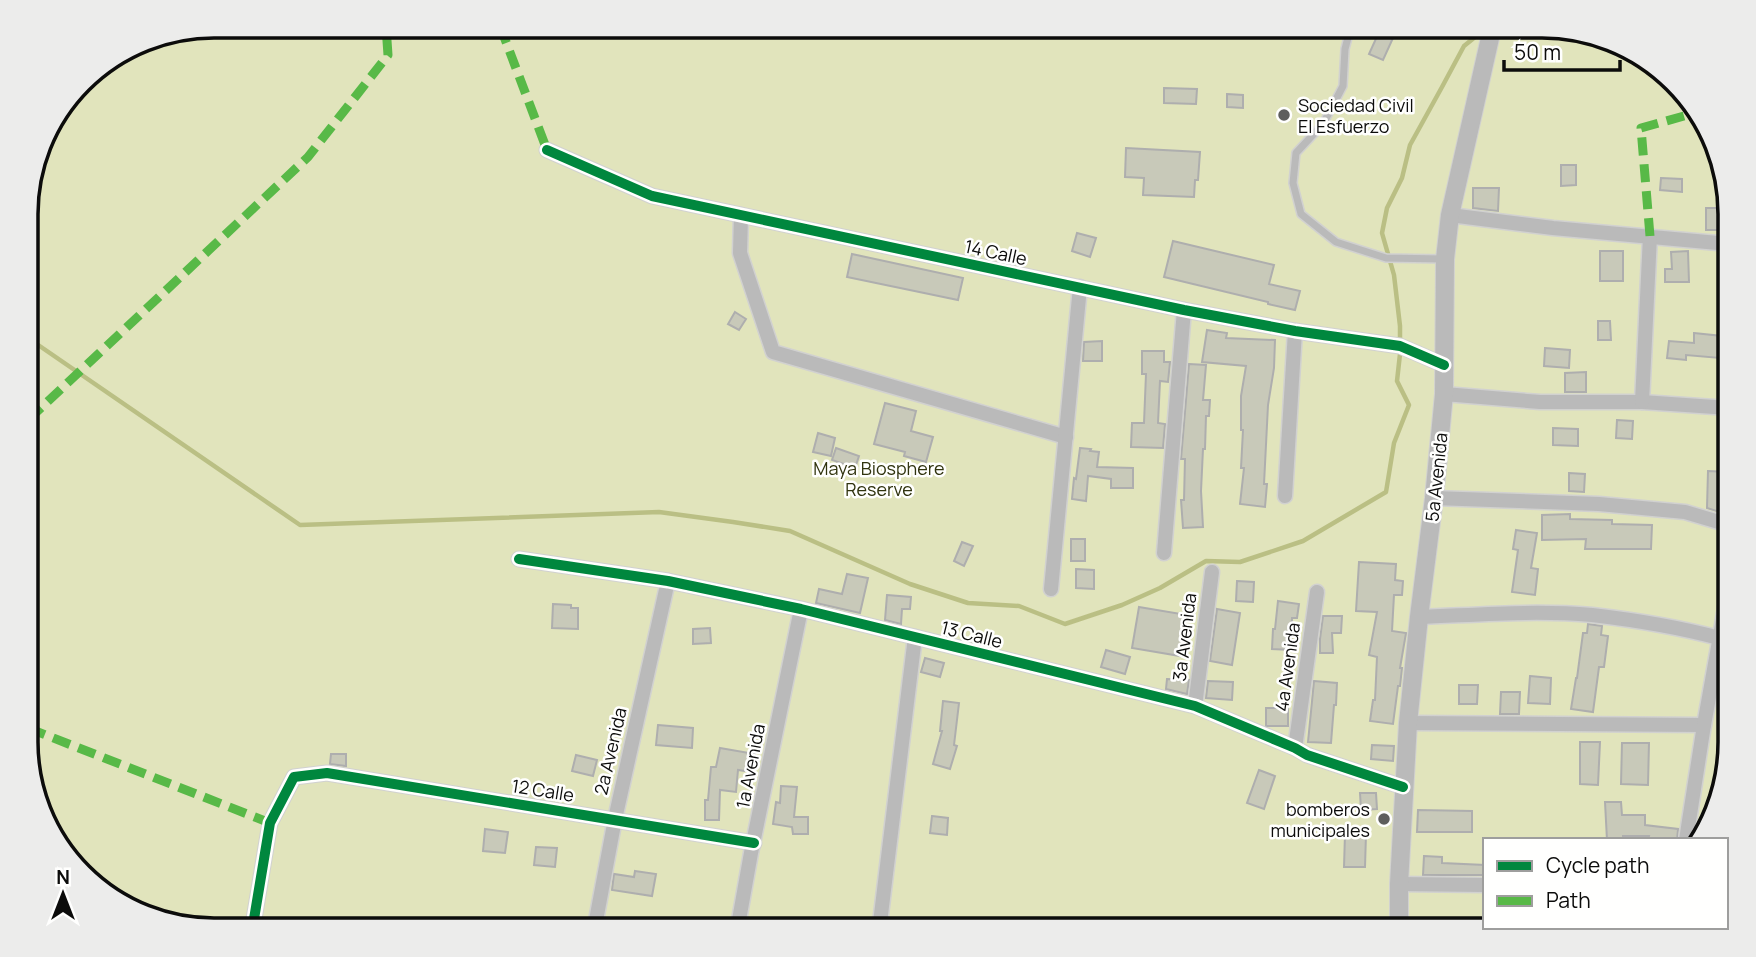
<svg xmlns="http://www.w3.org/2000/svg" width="1756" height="957" font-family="Manrope,sans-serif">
	<rect width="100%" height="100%" fill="#f6f6f5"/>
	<polygon fill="#e1e4bc" points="215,26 1542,26 1635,51 1698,110 1729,202 1729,754 1705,836 1701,840 1485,840 1485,927 1563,927 1553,930 214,931 121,906 58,847 28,767 28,190 46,131 90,73 143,40"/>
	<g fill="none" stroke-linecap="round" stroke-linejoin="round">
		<polyline stroke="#babf84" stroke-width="4.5" points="28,338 300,525 659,512 733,522 790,531 910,584 968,603 1019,606 1065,624 1122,605 1160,588 1206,561 1240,562 1303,541 1386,492 1394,443 1409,405 1397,381 1400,354 1400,326 1394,275 1382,233 1387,208 1402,178 1410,145 1442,87 1464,46 1485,29"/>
	</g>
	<g fill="#c8c9b9" stroke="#aeaeae" stroke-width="2">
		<polygon points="1379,32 1393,38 1383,60 1369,54"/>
		<polygon points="1164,88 1197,89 1196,104 1164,103"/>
		<polygon points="1227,94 1243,95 1243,108 1227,107"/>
		<polygon points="1126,148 1200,152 1198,180 1195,180 1194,197 1143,195 1144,178 1125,177"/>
		<polygon points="1561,165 1576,165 1576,185 1561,186"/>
		<polygon points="1661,178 1682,179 1682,192 1660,190"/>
		<polygon points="1473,188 1499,188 1498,211 1473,208"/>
		<rect x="1706" y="208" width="16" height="22"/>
		<polygon points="1077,233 1096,238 1090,257 1072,251"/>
		<polygon points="1173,241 1274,265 1269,284 1300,291 1295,310 1268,304 1268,302 1164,277"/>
		<rect x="1600" y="251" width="23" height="30"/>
		<polygon points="1688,251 1689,282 1665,282 1665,269 1672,269 1671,252"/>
		<polygon points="852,254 963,278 958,300 847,277"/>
		<polygon points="735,312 746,319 739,330 728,324"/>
		<polygon points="1598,321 1610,321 1611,340 1598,340"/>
		<polygon points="1207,330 1227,333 1226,338 1275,340 1274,368 1268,405 1264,484 1267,484 1265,507 1240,504 1244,468 1241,468 1243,430 1241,430 1241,396 1246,366 1202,362"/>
		<polygon points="1694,333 1722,336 1720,358 1686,355 1686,360 1667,358 1669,341 1694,343"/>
		<polygon points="1102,341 1102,361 1083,361 1084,342"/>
		<polygon points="1545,348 1570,350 1569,368 1544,366"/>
		<polygon points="1142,351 1164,351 1164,362 1170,362 1168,382 1160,381 1158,423 1165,424 1163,448 1131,447 1132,423 1144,423 1146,374 1142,374"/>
		<polygon points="1189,364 1206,365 1203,400 1210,400 1209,416 1206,416 1205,449 1203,449 1201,491 1203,527 1183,528 1181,500 1184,500 1185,459 1181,459"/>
		<polygon points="1586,372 1586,392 1565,392 1565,373"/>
		<polygon points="885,403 916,411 911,431 933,437 926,462 904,456 905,452 874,444"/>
		<polygon points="1617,420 1633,421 1632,439 1616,438"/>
		<polygon points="1553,428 1578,429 1578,446 1553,445"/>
		<polygon points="818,433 835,438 831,456 813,452"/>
		<polygon points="836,448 859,456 855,468 832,460"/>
		<polygon points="1080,448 1091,449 1090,451 1099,452 1097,467 1133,468 1133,488 1111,488 1111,479 1088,476 1086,501 1072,499 1074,478 1076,479"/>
		<polygon points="1708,471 1728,472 1726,514 1707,508"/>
		<polygon points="1569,473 1585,474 1584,492 1569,491"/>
		<polygon points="1570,514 1570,519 1612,520 1612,524 1652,525 1651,549 1585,549 1586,539 1542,540 1542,515"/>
		<polygon points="1516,530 1537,533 1531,568 1538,569 1535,595 1512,592 1518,550 1513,549"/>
		<rect x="1071" y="539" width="14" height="22"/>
		<polygon points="962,542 973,546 964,566 954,561"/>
		<polygon points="1359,562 1396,564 1395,580 1403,581 1402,595 1394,595 1392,631 1406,633 1400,668 1402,668 1400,686 1398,686 1393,724 1370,721 1373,700 1375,700 1377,657 1369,655 1377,612 1356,611"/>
		<polygon points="1076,569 1094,570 1094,589 1076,588"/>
		<polygon points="847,574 868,578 860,613 816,603 819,589 842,594"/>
		<polygon points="1237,581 1254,582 1253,602 1236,601"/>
		<polygon points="887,595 911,597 910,609 902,609 901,624 885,620"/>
		<polygon points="1278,601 1299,604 1297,618 1292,618 1291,650 1272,649 1273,629 1275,629"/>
		<polygon points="553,604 571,605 571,608 578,608 578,629 552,628"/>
		<polygon points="1139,607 1187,615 1180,656 1132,648"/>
		<polygon points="1217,609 1240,613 1232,665 1210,661"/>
		<polygon points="1323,616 1342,616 1341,633 1332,633 1333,653 1320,653 1320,639"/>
		<polygon points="1588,624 1602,626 1601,635 1608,636 1604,667 1599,667 1593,712 1571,709 1576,678 1577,678 1583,633 1587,633"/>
		<polygon points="710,628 711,643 693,644 693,629"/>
		<polygon points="1106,650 1130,657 1125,674 1101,667"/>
		<polygon points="925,658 944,663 940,677 921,672"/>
		<polygon points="1530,676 1551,678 1550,704 1528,703"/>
		<polygon points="1167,679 1189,680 1187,694 1166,689"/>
		<polygon points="1208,681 1233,682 1232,700 1206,698"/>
		<polygon points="1314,681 1337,683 1336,705 1334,705 1331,743 1308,742"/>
		<polygon points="1459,685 1478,685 1477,704 1459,704"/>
		<polygon points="1501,692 1520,692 1519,714 1500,714"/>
		<polygon points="943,701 959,703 954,745 957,746 950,769 933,764 942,731 940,731"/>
		<rect x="1266" y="708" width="22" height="18"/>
		<polygon points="658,725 693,728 692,748 656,745"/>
		<polygon points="1580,742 1600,742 1598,785 1580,784"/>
		<polygon points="1622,743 1649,743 1648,785 1621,784"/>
		<polygon points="1372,745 1394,746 1393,761 1371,759"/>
		<polygon points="720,748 755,754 752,772 738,770 736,792 720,790 719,820 705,820 705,800 708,800 711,767 716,767"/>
		<polygon points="331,754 346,754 346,766 330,764"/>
		<polygon points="576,755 597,760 593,776 572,771"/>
		<polygon points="1259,770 1275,776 1264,809 1247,803"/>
		<polygon points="781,786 797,787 794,817 808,817 808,834 793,834 792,827 773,824 776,802 780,803"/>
		<polygon points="1360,793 1376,793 1377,809 1361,810"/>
		<polygon points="1605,802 1621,802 1622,815 1645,815 1645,825 1678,829 1677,840 1648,840 1649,836 1623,836 1623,840 1607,840"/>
		<polygon points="1418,810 1472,811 1472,832 1417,832"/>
		<polygon points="932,816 948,818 947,835 930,833"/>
		<polygon points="485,829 508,832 505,853 483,851"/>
		<polygon points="1345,834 1366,834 1365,867 1344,867"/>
		<polygon points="536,847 557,848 555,867 534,865"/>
		<polygon points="1424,856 1442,857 1442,863 1485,865 1485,875 1423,875"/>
		<polygon points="635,871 656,874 652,896 612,890 614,874 634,877"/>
	</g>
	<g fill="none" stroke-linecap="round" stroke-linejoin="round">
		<g stroke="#d1d1d0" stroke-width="10">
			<polyline id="service" points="1351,26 1345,49 1343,86 1323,124 1296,153 1293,183 1301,214 1336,242 1386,258 1443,259"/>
		</g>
		<g stroke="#d1d1d0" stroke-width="17">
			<g id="minor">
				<polyline points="547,150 652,196 1184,310 1295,331 1400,346 1444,365"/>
				<polyline points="741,215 740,253 773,352 1066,437"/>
				<polyline points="1450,215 1553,228 1729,244"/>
				<polyline points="1444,394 1540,402 1642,402 1729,408"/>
				<polyline points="1642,402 1650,236"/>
				<polyline points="1285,496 1295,331"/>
				<polyline points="1434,498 1599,504 1685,512 1729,525"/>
				<polyline points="1164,553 1184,310"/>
				<polyline points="519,559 668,581 801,609 1195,706 1295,748 1307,755 1403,787"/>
				<polyline points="1051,589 1080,287"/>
				<path d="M1419 617C1476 615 1534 610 1592 615 1635 620 1678 627 1719 638"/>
				<polyline points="1195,706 1212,572"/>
				<polyline points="1408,723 1704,725"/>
				<polyline points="1295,748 1317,592"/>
				<polyline points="1686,840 1704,725 1729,586"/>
				<polyline points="1399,884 1485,885"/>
				<polyline points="252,931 270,823 294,777 327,773 754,843"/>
				<polyline points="594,931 615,819 668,581"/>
				<polyline points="737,931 751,853 801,609"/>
				<polyline points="879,931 915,637"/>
			</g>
		</g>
		<g stroke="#d1d1d0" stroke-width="20">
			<polyline id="tertiary" points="1399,930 1399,884 1408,723 1419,617 1434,498 1444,394 1445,259 1450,215 1490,38 1491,26"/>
		</g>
		<use href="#service" stroke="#bababa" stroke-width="7"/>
		<use href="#minor" stroke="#bababa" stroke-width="14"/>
		<use href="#tertiary" stroke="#bababa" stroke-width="18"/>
		<g stroke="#58b947" stroke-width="9" stroke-dasharray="18 9" stroke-linecap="butt">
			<polyline points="500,26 547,150"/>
			<polyline points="1650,236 1641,128 1691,114 1700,115"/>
			<polyline points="28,420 308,157 388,55 386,26"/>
			<polyline points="28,728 270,823"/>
		</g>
		<g stroke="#fffffe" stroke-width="15">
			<g id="cycleway">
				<polyline points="547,150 652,196 1184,310 1295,331 1400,346 1444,365"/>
				<polyline points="519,559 668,581 801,609 1195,706 1295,748 1307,755 1403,787"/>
				<polyline points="252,931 270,823 294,777 327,773 754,843"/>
			</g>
		</g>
		<use href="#cycleway" stroke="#00873e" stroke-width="10"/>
	</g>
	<g fill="#5e5e5d" stroke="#fffffe" stroke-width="2.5">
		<circle cx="1284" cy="115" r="7"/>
		<circle cx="1384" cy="819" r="7"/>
	</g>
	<g text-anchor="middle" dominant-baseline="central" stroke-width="5" stroke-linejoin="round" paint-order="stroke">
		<g font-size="18" fill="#0c0c0b" stroke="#fffffe" text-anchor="start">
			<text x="1298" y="105">Sociedad Civil<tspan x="1298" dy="21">El Esfuerzo</tspan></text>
			<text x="1370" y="809" text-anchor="end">bomberos<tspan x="1370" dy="21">municipales</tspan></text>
		</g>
		<g font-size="18" fill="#0c0c0b" stroke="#fffffe">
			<text transform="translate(996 252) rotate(12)">14 Calle</text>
			<text transform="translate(1436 477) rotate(-84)">5a Avenida</text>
			<text transform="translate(972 634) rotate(14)">13 Calle</text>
			<text transform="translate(1184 637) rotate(-83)">3a Avenida</text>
			<text transform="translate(1287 667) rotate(-82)">4a Avenida</text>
			<text transform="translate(610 751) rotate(-77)">2a Avenida</text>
			<text transform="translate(750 766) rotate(-79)">1a Avenida</text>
			<text transform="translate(543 790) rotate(9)">12 Calle</text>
		</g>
		<g font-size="18" fill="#30330e" stroke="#fffffe">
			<text x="879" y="468">Maya Biosphere<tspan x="879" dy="21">Reserve</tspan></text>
		</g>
	</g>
	<path d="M0 0H1756V957H0ZM214 38H1542A176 176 0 0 1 1718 214V742A176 176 0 0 1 1542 918H214A176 176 0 0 1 38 742V214A176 176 0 0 1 214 38Z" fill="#ececeb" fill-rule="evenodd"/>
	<path fill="none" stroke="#0c0c0b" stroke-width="3.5" d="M214 38H1542A176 176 0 0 1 1718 214V742A176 176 0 0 1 1542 918H214A176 176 0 0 1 38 742V214A176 176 0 0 1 214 38Z"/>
	<rect x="1483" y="838" width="245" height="91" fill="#fffffe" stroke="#9e9e9d" stroke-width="2"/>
	<rect x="1497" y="861" width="35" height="10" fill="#00873e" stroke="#9e9e9d" stroke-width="2"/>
	<text x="1546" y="873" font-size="21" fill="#0c0c0b">Cycle path</text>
	<rect x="1497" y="896" width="35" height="10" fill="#58b947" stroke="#9e9e9d" stroke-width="2"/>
	<text x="1546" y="908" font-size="21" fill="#0c0c0b">Path</text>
	<g transform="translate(63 894)" stroke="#fffffe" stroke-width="5" paint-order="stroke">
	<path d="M0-5L12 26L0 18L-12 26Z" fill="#0c0c0b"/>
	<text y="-10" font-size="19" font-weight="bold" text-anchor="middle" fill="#0c0c0b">N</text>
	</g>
	<path d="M1504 60v10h116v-10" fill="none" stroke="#0c0c0b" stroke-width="3.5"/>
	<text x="1514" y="60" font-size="21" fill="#0c0c0b" stroke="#fffffe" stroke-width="5" paint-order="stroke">50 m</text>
</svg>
